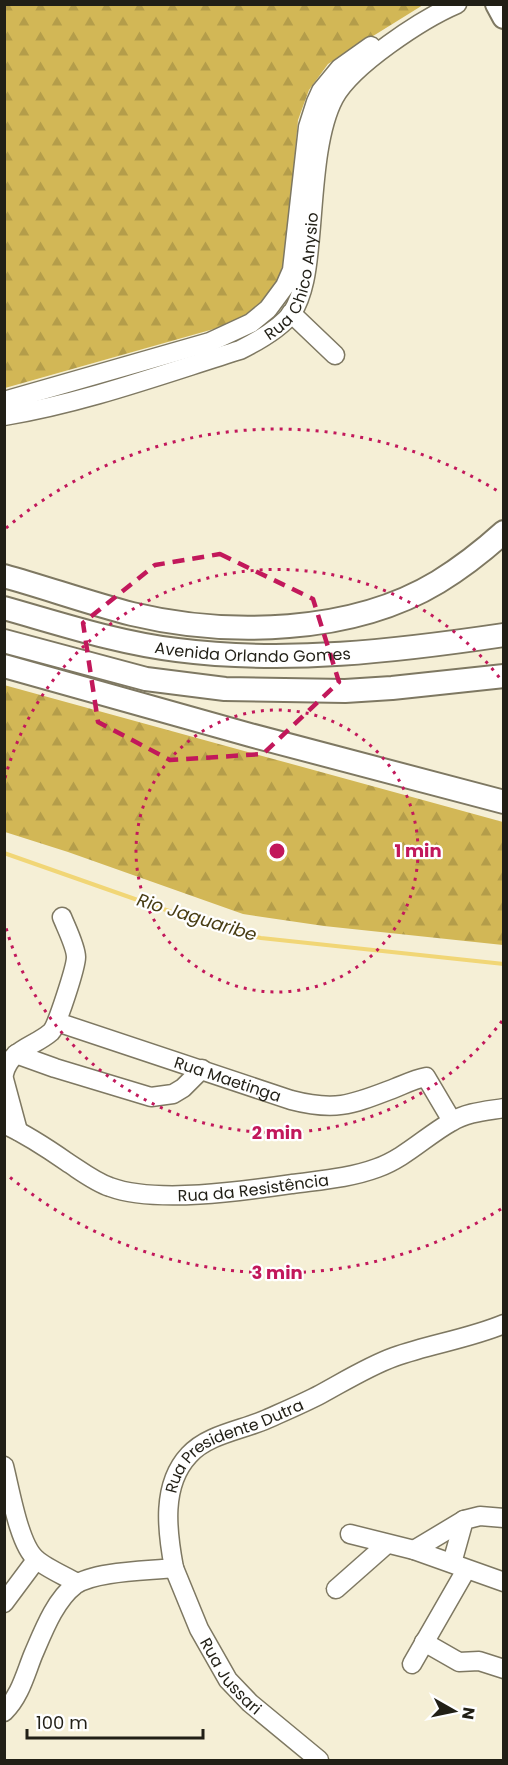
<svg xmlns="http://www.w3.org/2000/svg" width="508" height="1765" font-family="Poppins,sans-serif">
	<defs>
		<pattern id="forest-firs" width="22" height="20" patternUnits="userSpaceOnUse" patternTransform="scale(1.5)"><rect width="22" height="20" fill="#d2b756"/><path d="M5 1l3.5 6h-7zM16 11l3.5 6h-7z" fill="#b49d4a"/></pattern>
	</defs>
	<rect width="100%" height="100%" fill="#f5efd6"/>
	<g fill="url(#forest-firs)">
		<polygon points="5,5 423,5 328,64 309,90 298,120 286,253 280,274 271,294 257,309 235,323 5,388"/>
		<polygon points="4,685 503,822 503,945 324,926 243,914 68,852 5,832"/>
	</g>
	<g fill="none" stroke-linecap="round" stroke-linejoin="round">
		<polyline stroke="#f1d676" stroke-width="4" points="4,853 223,930 261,938 504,964"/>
		<g stroke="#7e7862" stroke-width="21">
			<g id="minor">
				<polyline points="291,313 335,355"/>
				<polyline points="4,401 210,342 251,323 268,309 285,286 292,270 308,127 316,102 321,91 340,68 371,46"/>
				<path id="s1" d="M4 416C84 403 163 374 240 350 258 341 280 329 292 313 304 294 307 268 309 247 314 203 314 136 334 98 352 65 422 19 457 4"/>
				<path id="s2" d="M57 1022 291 1100C337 1112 353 1104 395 1088 405 1084 415 1079 426 1077L452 1121"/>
				<polyline points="16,1054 55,1068 151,1097 173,1094 183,1088 202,1069"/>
				<path d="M4 1074C10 1049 34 1047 51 1032 57 1026 76 967 76 957 76 947 66 927 62 917"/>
				<polyline points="4,1079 18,1131"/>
				<path id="s3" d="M4 1124C27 1135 47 1148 67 1162 81 1171 95 1182 110 1187 156 1204 244 1191 292 1184 321 1180 350 1178 377 1168 405 1158 426 1136 451 1122 467 1112 486 1111 504 1108"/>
				<path d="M4 1466C10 1489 19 1545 36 1559 46 1568 65 1576 77 1583"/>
				<polyline points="350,1534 414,1550 504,1582"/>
				<polyline points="414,1550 464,1520"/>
				<polyline points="452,1563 464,1520 480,1516 504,1518"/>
				<path id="s4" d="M174 1568 199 1629 228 1680 250 1703 319 1760"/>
				<polyline points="336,1589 387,1544"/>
				<polyline points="4,1603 36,1560"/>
				<polyline points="424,1642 459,1662 479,1661 504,1669"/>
				<polyline points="412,1664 466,1570"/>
				<path id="s5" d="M4 1712C20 1696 25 1675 33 1655 43 1632 55 1600 75 1585 95 1571 149 1571 174 1568 167 1531 161 1485 189 1455 208 1434 243 1430 267 1419 285 1411 304 1403 321 1394 345 1381 369 1366 394 1357 430 1344 468 1339 504 1324"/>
			</g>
		</g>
		<g stroke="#7e7862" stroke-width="26">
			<g id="major">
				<polyline points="497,4 504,17"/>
				<path d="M4 576C47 588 89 603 132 614 228 637 352 634 438 582 461 568 484 550 504 532"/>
				<path id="s6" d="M4 608C61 624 118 643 177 650 286 664 396 651 504 635"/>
				<polyline points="4,641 146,679 225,689 345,691 392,688 504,676"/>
				<polyline points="4,666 250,735 504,802"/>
			</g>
		</g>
		<use href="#minor" stroke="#fff" stroke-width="18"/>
		<use href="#major" stroke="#fff" stroke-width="22"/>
	</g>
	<path fill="none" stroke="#c2185b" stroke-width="4.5" stroke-dasharray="12 8" stroke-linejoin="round" d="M220 554 313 599 339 682 263 754 170 760 98 722 83 623 155 565Z"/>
	<g fill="none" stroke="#c2185b" stroke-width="3" stroke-dasharray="3 6">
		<circle cx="277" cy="851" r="141"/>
		<path d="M502 1021A282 282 0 0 1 5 924M5 778A282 282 0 0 1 502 681"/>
		<path d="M501 1209A422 422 0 0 1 6 1174M6 528A422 422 0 0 1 501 493"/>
	</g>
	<g text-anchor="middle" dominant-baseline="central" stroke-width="4.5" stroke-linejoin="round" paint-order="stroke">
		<g font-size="16" fill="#211f16" stroke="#fff">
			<text stroke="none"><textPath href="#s1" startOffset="344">Rua Chico Anysio</textPath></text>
			<text stroke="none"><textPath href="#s6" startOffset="254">Avenida Orlando Gomes</textPath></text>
			<text stroke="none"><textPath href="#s2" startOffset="180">Rua Maetinga</textPath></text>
			<text stroke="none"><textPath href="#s3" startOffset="268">Rua da Resistência</textPath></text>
			<text stroke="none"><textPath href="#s5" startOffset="408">Rua Presidente Dutra</textPath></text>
			<text stroke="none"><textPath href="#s4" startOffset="123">Rua Jussari</textPath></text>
		</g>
		<g font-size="18" font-style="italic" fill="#483d14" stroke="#fff">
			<text transform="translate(197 917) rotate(17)">Rio Jaguaribe</text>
		</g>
	</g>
	<circle cx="277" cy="851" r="9" fill="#c2185b" stroke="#fff" stroke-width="3"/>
	<g font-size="18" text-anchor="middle" font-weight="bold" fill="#c2185b" stroke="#fff" stroke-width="4.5" stroke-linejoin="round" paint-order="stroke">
		<text x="418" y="857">1 min</text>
		<text x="277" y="1139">2 min</text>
		<text x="277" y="1279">3 min</text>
	</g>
	<rect width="508" height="1765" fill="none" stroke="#211f16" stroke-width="12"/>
	<g transform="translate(454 1711) rotate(99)" stroke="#ffffff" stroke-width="4.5" paint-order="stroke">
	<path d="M0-4.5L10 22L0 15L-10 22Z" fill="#211f16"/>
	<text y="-9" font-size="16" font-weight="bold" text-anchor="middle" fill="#211f16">N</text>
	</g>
	<path d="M27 1729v9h176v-9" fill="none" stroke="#211f16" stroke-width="3"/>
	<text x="36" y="1729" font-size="18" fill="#211f16" stroke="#ffffff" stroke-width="4.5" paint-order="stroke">100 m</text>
</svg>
